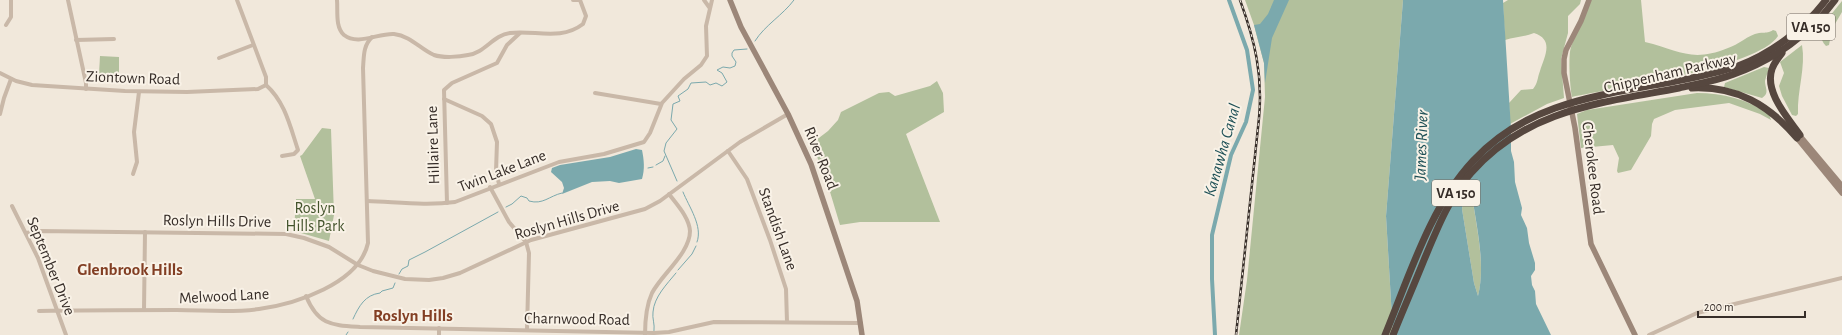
<svg xmlns="http://www.w3.org/2000/svg" width="1842" height="335" font-family="'Alegreya Sans',sans-serif">
	<rect width="100%" height="100%" fill="#f1e8db"/>
	<g fill="#b2c09c">
		<polygon points="1245,0 1403,0 1386,216 1393,335 1239,335 1247,280 1265,97 1264,63 1254,25"/>
		<path d="M1508 0H1581L1580 4 1568 16V33L1561 59 1564 98 1547 104 1510 124 1509 103 1521 90 1533 89C1538 83 1537 79 1540 71 1544 57 1555 40 1534 33 1524 37 1515 37 1505 40L1503 3Z"/>
		<path d="M1591 0H1641L1645 42C1679 50 1691 63 1728 48 1738 45 1748 35 1759 33 1764 32 1767 34 1773 30L1776 31 1778 36C1758 68 1612 88 1572 97 1570 87 1568 56 1571 47 1576 31 1586 16 1591 0Z"/>
		<path d="M1842 1V12L1832 29 1829 45 1826 46C1812 32 1833 13 1842 1Z"/>
		<path d="M1802 45C1806 67 1797 91 1798 114L1796 116 1792 115 1782 96 1779 86 1784 73 1780 62Z"/>
		<polygon points="100,56 119,57 119,75 99,74"/>
		<path d="M1764 67 1769 68C1768 72 1766 76 1765 81 1765 88 1770 93 1762 98L1724 87 1725 83Z"/>
		<polygon points="937,81 943,93 944,112 906,134 940,222 860,222 840,225 824,172 811,144 828,131 838,120 841,112 879,93 889,92 895,96 930,86"/>
		<path d="M1697 93C1723 93 1747 99 1769 114L1771 120 1760 114 1729 103 1675 110 1654 119 1652 124 1651 136 1631 170 1618 173 1617 171 1619 158 1613 145 1581 148 1577 114 1587 110Z"/>
		<polygon points="322,128 331,129 334,215 329,241 294,231 296,199 315,199 300,156 302,155"/>
		<path d="M1469 193 1472 194C1476 227 1486 264 1478 296L1474 283 1462 209 1465 194Z"/>
	</g>
	<g fill="#7ba9ad" fill-rule="evenodd">
		<polygon points="1274,0 1289,0 1272,38 1265,83 1264,63 1254,25 1260,24 1268,14"/>
		<path d="M1403 0H1503L1511 129V151L1514 162 1515 182 1522 208 1521 215 1527 228 1529 243 1535 263V270L1531 276 1532 285 1535 291 1536 304 1551 335H1393L1386 216ZM1469 193 1472 194C1476 226 1486 263 1478 296L1474 283 1462 209 1465 194Z"/>
		<path d="M636 149 642 150C644 160 645 169 642 179L619 183 610 181 592 182 562 194 564 188 562 182 551 172 552 168 560 165 610 157Z"/>
	</g>
	<g fill="none" stroke-linecap="round" stroke-linejoin="round">
		<g stroke="#7ba9ad" stroke-width="1">
			<path d="M755 41C765 25 783 15 794 0"/>
			<polyline points="656,165 663,161 665,156"/>
			<polyline points="648,168 653,167"/>
			<polyline points="677,181 664,151 666,143 677,129 671,120 673,104 680,101 678,96 688,89 691,83 706,82 710,85 716,83 722,86 727,82 722,73 717,70 723,67 730,68 735,66 736,62 732,56 732,53 734,50 747,49"/>
			<path d="M683 192C689 207 703 226 697 242"/>
			<path d="M506 207 512 204 521 196 527 198 529 201C543 205 549 196 562 193"/>
			<polyline points="678,270 692,254 696,246"/>
			<polyline points="399,274 402,269 408,266 409,260 425,252 498,212"/>
			<path d="M353 319C359 306 365 295 380 293L382 291 393 288 395 283"/>
			<path d="M654 331C655 324 652 318 653 312 654 297 667 284 676 273"/>
			<polyline points="346,335 348,332"/>
		</g>
		<polyline stroke="#7ba9ad" stroke-width="4" points="1215,335 1212,279 1212,235 1231,155 1246,122 1253,90 1247,50 1229,0"/>
		<g stroke="#c9b8a8" stroke-width="4">
			<polyline points="68,0 86,83 86,89"/>
			<polyline points="237,0 266,77 266,85"/>
			<path d="M337 0C338 11 335 27 344 35 358 46 378 33 394 34 411 36 420 49 434 55 443 58 459 57 468 55 485 53 493 35 510 33 535 30 561 41 583 24L586 16 580 0H573"/>
			<polyline points="704,0 709,7"/>
			<polyline points="6,25 11,17 11,0"/>
			<polyline points="76,40 114,39"/>
			<polyline points="219,58 253,45"/>
			<polyline points="0,73 16,81 32,85 125,91 187,92 258,89 266,85"/>
			<path d="M266 85C285 102 290 126 298 150L294 154 282 156"/>
			<polyline points="595,93 661,104"/>
			<polyline points="444,99 482,116 491,124 497,142 496,171 499,184"/>
			<polyline points="0,114 4,98 11,79"/>
			<polyline points="728,151 747,179 770,240 786,289 787,322"/>
			<polyline points="133,174 137,162 134,132 139,92"/>
			<polyline points="490,187 509,222 526,242 529,253 527,330"/>
			<path d="M367 201C397 202 426 206 455 202L559 162 604 154 644 142 650 133 662 103 684 79 701 65 707 56 706 26 712 0"/>
			<polyline points="447,203 444,90 452,83 497,63 507,45 520,33"/>
			<polyline points="12,206 38,258 66,335"/>
			<polyline points="26,233 39,231 286,234 304,238 329,247 358,265 373,271 405,279 429,280 443,278 460,273 531,240 645,209 660,201 740,142 788,114"/>
			<path d="M306 296C318 325 331 325 360 327L654 333 669 332 714 322 861 323"/>
			<polyline points="144,310 145,232"/>
			<path d="M39 311C85 310 131 310 177 310 203 310 232 313 259 309 295 304 359 284 368 243L363 68C364 56 363 46 372 37"/>
			<polyline points="439,328 439,335"/>
			<path d="M645 335C645 321 646 306 652 293 662 274 690 253 690 231 689 217 677 205 669 194"/>
			<polyline points="1649,335 1697,313 1842,278"/>
		</g>
		<g stroke="#9c8779" stroke-width="5.5">
			<polyline points="730,0 741,27 788,114 811,164 857,301 862,335"/>
			<polyline points="1589,0 1581,21 1566,50 1564,59 1564,73 1575,128 1591,244 1635,335"/>
			<polyline points="1800,136 1842,186"/>
			<polyline points="1797,138 1842,193"/>
		</g>
		<g stroke="#56473f" stroke-width="7">
			<path d="M1782 53C1778 58 1774 63 1772 69 1764 92 1788 118 1800 135"/>
			<path d="M1692 88C1737 86 1769 105 1797 138"/>
			<path d="M1385 335C1409 277 1430 207 1473 161 1527 102 1602 95 1676 81 1697 77 1718 73 1738 66 1772 53 1804 29 1826 0"/>
			<path d="M1393 335C1403 310 1414 285 1424 260 1437 229 1449 198 1471 173 1527 109 1601 103 1679 88 1697 84 1716 81 1734 74 1774 60 1810 34 1835 0"/>
		</g>
		<g stroke="#362d28" stroke-width="2.5">
			<path id="rail" d="M1236 335 1259 118C1263 75 1255 41 1240 0"/>
		</g>
		<use href="#rail" stroke="#f9f2e7" stroke-width="1" stroke-dasharray="3" stroke-linecap="butt"/>
	</g>
	<g text-anchor="middle" dominant-baseline="central" stroke-width="4" stroke-linejoin="round" paint-order="stroke">
		<g fill="#f9f2e7" stroke="#706861" stroke-width="1">
			<rect x="1787" y="14" width="48" height="26" rx="3"/>
			<rect x="1432" y="180" width="48" height="26" rx="3"/>
		</g>
		<g font-size="15" font-weight="bold" fill="#362d28">
			<text x="1811" y="27">VA 150</text>
			<text x="1456" y="193">VA 150</text>
		</g>
		<g font-size="16" fill="#362d28" stroke="#f9f2e7">
			<text transform="translate(1670 73) rotate(-13)">Chippenham Parkway</text>
			<text transform="translate(133 78) rotate(2)">Ziontown Road</text>
			<text transform="translate(433 145) rotate(-92)">Hillaire Lane</text>
			<text transform="translate(821 158) rotate(68)">River Road</text>
			<text transform="translate(1593 168) rotate(83)">Cherokee Road</text>
			<text transform="translate(502 171) rotate(-21)">Twin Lake Lane</text>
			<text transform="translate(567 220) rotate(-16)">Roslyn Hills Drive</text>
			<text transform="translate(217 221) rotate(1)">Roslyn Hills Drive</text>
			<text transform="translate(778 229) rotate(70)">Standish Lane</text>
			<text transform="translate(51 266) rotate(68)">September Drive</text>
			<text transform="translate(224 296) rotate(-3)">Melwood Lane</text>
			<text transform="translate(577 319) rotate(1)">Charnwood Road</text>
		</g>
		<g font-size="16" fill="#43532c" stroke="#f9f2e7">
			<text x="315" y="208">Roslyn<tspan x="315" dy="18">Hills Park</tspan></text>
		</g>
		<g font-size="17" font-style="italic" fill="#1e5056" stroke="#f9f2e7">
			<text transform="translate(1421 145) rotate(-88)">James River</text>
			<text transform="translate(1222 150) rotate(-74)">Kanawha Canal</text>
		</g>
		<g font-size="17" font-weight="bold" fill="#823e23" stroke="#f9f2e7">
			<text x="130" y="269">Glenbrook Hills</text>
			<text x="413" y="315">Roslyn Hills</text>
		</g>
	</g>
	<path d="M1698 311v6h107v-6" fill="none" stroke="#362d28" stroke-width="2"/>
	<text x="1704" y="311" font-size="12" fill="#362d28" stroke="#f9f2e7" stroke-width="3" paint-order="stroke">200 m</text>
</svg>
